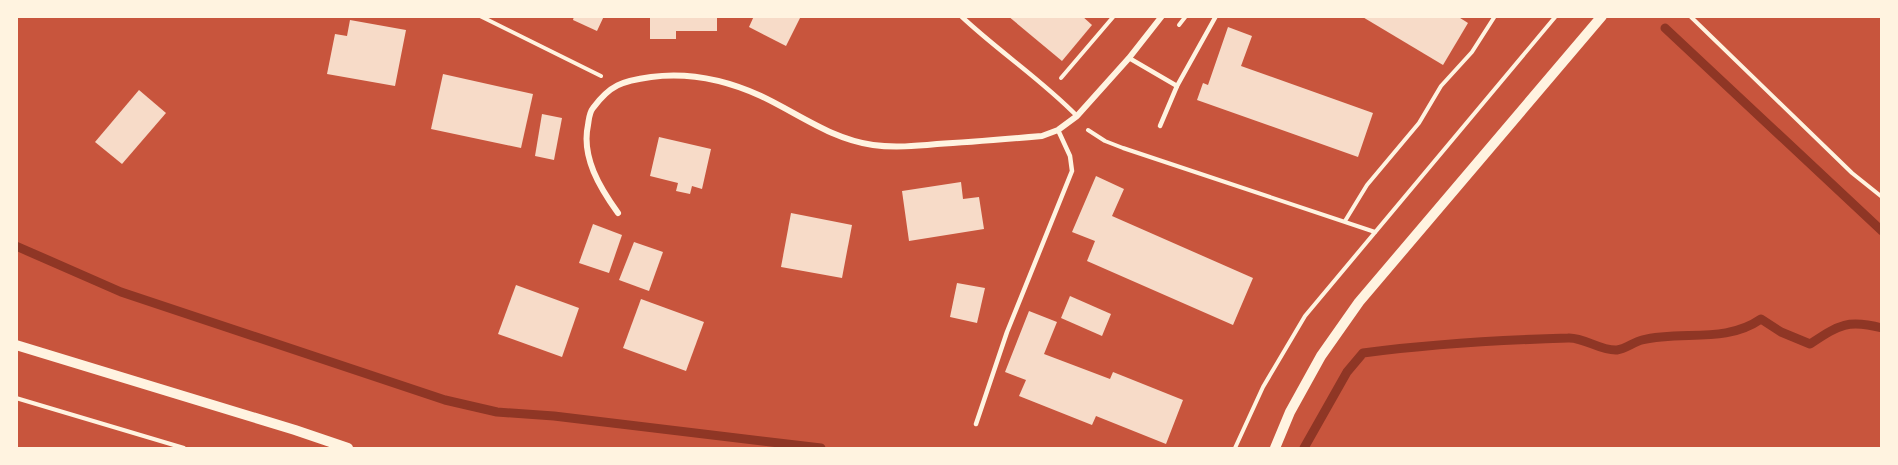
<svg xmlns="http://www.w3.org/2000/svg" width="1898" height="465" font-family="'Asap Condensed',sans-serif">
	<rect width="100%" height="100%" fill="#c8553d"/>
	<g fill="none" stroke-linecap="round" stroke-linejoin="round">
		<g stroke="#8f3625" stroke-width="9">
			<polyline points="1665,28 1882,231"/>
			<polyline points="16,246 121,292 445,400 497,412 554,416 821,448"/>
			<path d="M1304 448 1347 372 1363 353C1431 344 1500 340 1568 338 1584 337 1600 351 1617 350 1625 349 1634 342 1642 340 1682 330 1725 344 1761 319L1781 332 1810 344C1839 325 1847 319 1882 328"/>
		</g>
	</g>
	<g fill="#f7dbc8">
		<polygon points="574,16 604,16 597,31 573,20"/>
		<polygon points="650,16 717,16 717,31 676,31 676,39 650,39"/>
		<polygon points="754,16 801,16 786,46 749,27"/>
		<polygon points="1008,16 1082,16 1092,25 1062,61"/>
		<polygon points="1361,16 1457,16 1468,23 1443,65"/>
		<polygon points="350,20 406,30 395,86 327,74 335,34 347,36"/>
		<polygon points="1228,27 1252,36 1241,66 1373,113 1358,157 1197,100 1203,83 1208,85"/>
		<polygon points="443,74 533,94 521,148 431,129"/>
		<polygon points="139,90 166,113 122,164 95,142"/>
		<polygon points="542,114 562,118 554,160 535,156"/>
		<polygon points="659,137 711,149 702,189 692,186 690,194 676,191 678,183 650,176"/>
		<polygon points="1096,176 1124,189 1112,216 1253,278 1233,325 1087,261 1095,241 1072,232"/>
		<polygon points="961,182 963,199 979,197 984,229 909,241 902,191"/>
		<polygon points="791,213 852,225 842,278 781,267"/>
		<polygon points="593,224 622,235 609,273 579,263"/>
		<polygon points="634,242 663,252 649,291 619,280"/>
		<polygon points="957,283 985,288 977,323 950,317"/>
		<polygon points="516,285 579,308 562,357 498,334"/>
		<polygon points="1070,296 1111,314 1102,336 1061,318"/>
		<polygon points="641,299 704,322 686,371 623,348"/>
		<polygon points="1029,311 1057,322 1044,354 1110,379 1113,372 1183,400 1166,444 1096,416 1092,425 1019,396 1026,380 1005,372"/>
	</g>
	<g fill="none" stroke-linecap="round" stroke-linejoin="round">
		<g stroke="#fff3e0" stroke-width="4">
			<polyline points="480,16 601,76"/>
			<polyline points="1690,16 1852,173 1882,197"/>
			<polyline points="1179,25 1186,16"/>
			<polyline points="1061,78 1114,16"/>
			<polyline points="1088,130 1105,141 1123,148 1375,232"/>
			<polyline points="1345,221 1367,185 1419,123 1441,86 1472,52 1495,16"/>
			<polyline points="16,398 184,448"/>
			<polyline points="1235,448 1263,387 1305,316 1556,16"/>
		</g>
		<g stroke="#fff3e0" stroke-width="4.5">
			<path d="M961 16C998 51 1041 79 1077 116"/>
			<polyline points="1129,58 1177,86"/>
			<polyline points="1160,126 1177,86 1216,16"/>
			<polyline points="976,424 1007,332 1072,171 1070,156 1058,130"/>
		</g>
		<path stroke="#fff3e0" stroke-width="6" d="M618 213C600 188 581 157 588 125 589 119 589 113 593 108 610 85 622 81 651 77 689 72 726 80 761 96 799 114 831 139 873 145 894 148 916 146 937 144 972 142 1007 139 1042 136L1058 130 1077 116 1129 58 1162 16"/>
		<g stroke="#fff3e0" stroke-width="10">
			<polyline points="16,345 295,430 348,448"/>
			<polyline points="1275,448 1290,412 1321,356 1359,302 1602,16"/>
		</g>
	</g>
	<rect width="1898" height="465" fill="none" stroke="#fff3e0" stroke-width="36"/>
</svg>
